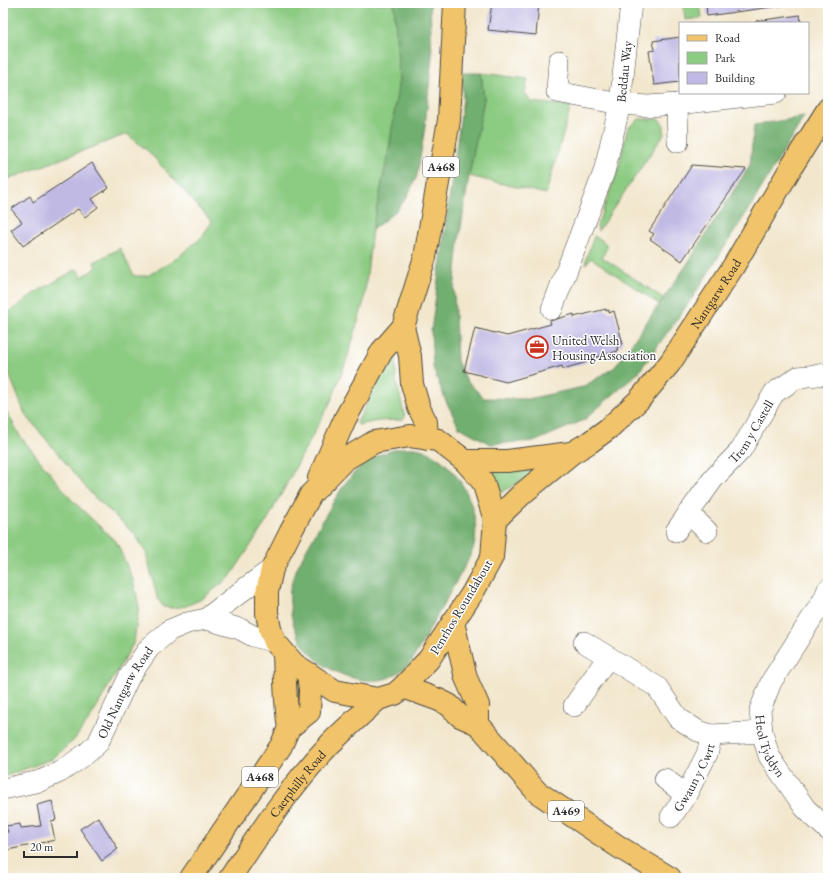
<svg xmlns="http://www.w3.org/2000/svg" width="831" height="881" font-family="'EB Garamond',serif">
	<rect width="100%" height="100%" fill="#fff"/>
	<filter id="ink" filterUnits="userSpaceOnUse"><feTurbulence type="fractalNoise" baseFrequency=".025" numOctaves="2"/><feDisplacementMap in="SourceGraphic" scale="8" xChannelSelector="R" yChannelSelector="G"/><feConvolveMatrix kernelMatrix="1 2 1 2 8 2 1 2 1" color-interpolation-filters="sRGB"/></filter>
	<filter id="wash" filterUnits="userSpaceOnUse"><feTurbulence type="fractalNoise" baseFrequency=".012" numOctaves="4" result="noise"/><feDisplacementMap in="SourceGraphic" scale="16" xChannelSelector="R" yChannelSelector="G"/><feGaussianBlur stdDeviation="0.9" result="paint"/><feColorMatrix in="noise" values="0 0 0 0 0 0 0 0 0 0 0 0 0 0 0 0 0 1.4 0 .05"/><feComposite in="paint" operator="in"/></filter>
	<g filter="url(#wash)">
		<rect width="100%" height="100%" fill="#f2e7cd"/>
		<g fill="#8ccb82" stroke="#5c7b56">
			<polygon points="3,3 394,3 399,79 389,151 372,230 364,301 348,356 332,399 268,519 230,577 202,599 186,606 173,608 163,607 157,597 146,553 135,534 93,496 25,414 9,374 3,343 3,317 33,294 77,269 82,277 96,268 94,262 120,248 134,276 147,276 173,261 201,238 212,222 148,151 127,134 3,181"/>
			<polygon points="683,3 700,3 702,18 685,20"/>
			<polygon points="481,73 528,79 525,93 531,102 571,106 546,194 469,176 484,99"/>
			<polygon points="639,119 659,119 664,125 664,134 598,231 597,226 618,170 627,131 630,126"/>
			<path d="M594 236C607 243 610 244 602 257L663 298 659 304 591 258 586 264V259Z"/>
			<polygon points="392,354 395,354 396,355 396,379 405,418 402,420 378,421 358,425 357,423"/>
			<polygon points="3,405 20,436 71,499 117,543 133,580 139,606 134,642 91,717 74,740 52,759 3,777"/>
			<polygon points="541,468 501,493 489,469"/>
		</g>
		<g fill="#71af70" stroke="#4e6d4e">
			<polygon points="394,3 430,3 432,56 425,127 417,176 407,197 398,209 372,230 389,151 399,79"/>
			<polygon points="462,73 481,73 484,99 469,176 459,240 454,290 457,361 466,380 484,398 528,399 583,387 615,367 686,266 750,165 754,125 804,117 752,204 693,297 638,373 584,420 536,441 490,444 459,427 445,399 433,368 431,331 463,99"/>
			<path d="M402 448C410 448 418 447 426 451 458 465 480 507 475 541 474 549 470 556 466 564L413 659C398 677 381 684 357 679 324 672 296 648 291 613 290 606 289 596 290 589 295 566 310 544 321 523 343 486 355 457 402 448Z"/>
		</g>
		<g id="blocks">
			<g fill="#c0b9e4">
				<polygon points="492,3 539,3 536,35 488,30"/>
				<polygon points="706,3 794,3 794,4 707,16"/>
				<polygon points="800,15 801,23 756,23 756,21"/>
				<polygon points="680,37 680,82 654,85 649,51 655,50 653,41"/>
				<polygon points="92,163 109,188 92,199 98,207 85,217 78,209 23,246 11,230 22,222 11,209 30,196 33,202"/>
				<polygon points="692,165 746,169 682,261 650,239 654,234 649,231"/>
				<polygon points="606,309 606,311 609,310 609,313 614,311 623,344 617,346 618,351 586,360 587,362 563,369 562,366 506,382 464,371 475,328 507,336 551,324 550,321 574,314 574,317"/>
				<polygon points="52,801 56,820 51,821 55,840 3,851 3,833 8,832 6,826 20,824 21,828 41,826 37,805"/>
				<polygon points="98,817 118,849 102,861 80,829"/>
			</g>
		</g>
	</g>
	<g filter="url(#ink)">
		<use href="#blocks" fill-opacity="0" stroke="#494743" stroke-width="1"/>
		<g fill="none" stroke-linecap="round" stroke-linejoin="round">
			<g stroke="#494743" stroke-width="22">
				<g id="minor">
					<polyline points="559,61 557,92 620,104 648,106 677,104 776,93"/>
					<polyline points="677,104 678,142"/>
					<path id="s1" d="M552 309 604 172 620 104 631 3"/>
					<polyline points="688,513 707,531"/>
					<path id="s2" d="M676 531 713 479 741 450 774 393 798 377 828 374"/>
					<path id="s3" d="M828 589 824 599 771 682 760 710 762 732 769 756 805 808 828 830"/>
					<polyline points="206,619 240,629 253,636 275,642"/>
					<polyline points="584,642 657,687 678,718 698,731 712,735 762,732"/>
					<polyline points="574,706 608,657"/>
					<polyline points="665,779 686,795"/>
					<path id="s4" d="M3 789 40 781 60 772 86 754 98 743 129 677 149 648 170 630 187 623 206 619 247 587 272 569"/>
					<path id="s5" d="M671 817 686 795 707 754 712 735"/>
				</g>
			</g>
			<g stroke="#494743" stroke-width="24">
				<g id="major">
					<polyline points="403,327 410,356 412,384 419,408 426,422 427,439"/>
					<polygon points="410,436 438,440 465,461 483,482 495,520 492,557 473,592 429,659 403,687 395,694 378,699 335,691 294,664 275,642 270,629 267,613 267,592 272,569 290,533 311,494 344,460 374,442"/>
					<polyline points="465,461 507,461 571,453"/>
					<polyline points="319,478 345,419 382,351 403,327 425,257 449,120 455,3"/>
					<path id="s6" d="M495 520 523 493 572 453 590 442 609 428 639 400 670 363 733 267 792 166 828 109"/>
					<polyline points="453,622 466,678 478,705 478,724"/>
					<path d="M284 653C285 678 285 704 289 728"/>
					<polyline points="403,687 439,700 449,705 460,716 478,724 537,792 619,847 670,878"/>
					<polyline points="191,878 281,746 289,728 309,712 310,690 308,673"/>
					<path id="s7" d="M230 878C261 831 292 784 331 743 346 728 362 714 378 699"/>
				</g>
			</g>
			<use href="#minor" stroke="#fff" stroke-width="21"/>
			<use href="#major" stroke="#f1c36a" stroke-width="22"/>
		</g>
	</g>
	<defs>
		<g id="office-ring" transform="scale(1.15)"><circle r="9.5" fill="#fff" stroke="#c8321e" stroke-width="1.5"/><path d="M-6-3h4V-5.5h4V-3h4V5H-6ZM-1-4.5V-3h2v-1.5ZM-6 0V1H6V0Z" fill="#c8321e"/></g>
	</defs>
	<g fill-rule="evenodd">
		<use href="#office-ring" x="537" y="347"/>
	</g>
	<g text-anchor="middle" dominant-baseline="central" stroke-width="3" stroke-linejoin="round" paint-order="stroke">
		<g fill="#fff" stroke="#6b6b6b" stroke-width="1">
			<rect x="423" y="157" width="36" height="20" rx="3"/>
			<rect x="242" y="767" width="36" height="20" rx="3"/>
			<rect x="548" y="801" width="36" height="20" rx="3"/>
		</g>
		<g font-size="12" font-weight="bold" fill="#2b2b2b">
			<text x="441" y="167">A468</text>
			<text x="260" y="777">A468</text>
			<text x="566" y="811">A469</text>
		</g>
		<g font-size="13" fill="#2b2b2b" stroke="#fff">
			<text stroke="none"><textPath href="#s1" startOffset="249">Beddau Way</textPath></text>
			<text stroke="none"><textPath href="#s6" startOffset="319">Nantgarw Road</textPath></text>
			<text stroke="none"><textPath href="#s2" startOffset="125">Trem y Castell</textPath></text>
			<text transform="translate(461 607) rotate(-59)">Penrhos Roundabout</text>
			<text stroke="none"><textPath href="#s4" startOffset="165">Old Nantgarw Road</textPath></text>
			<text stroke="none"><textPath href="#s3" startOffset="177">Heol Tyddyn</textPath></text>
			<text stroke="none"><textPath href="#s5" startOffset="46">Gwaun y Cwrt</textPath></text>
			<text stroke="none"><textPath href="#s7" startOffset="116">Caerphilly Road</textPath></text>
		</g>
		<g font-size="13" fill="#2b2b2b" stroke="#fff" text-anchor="start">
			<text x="552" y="340">United Welsh<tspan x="552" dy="15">Housing Association</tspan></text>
		</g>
	</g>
	<rect width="831" height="881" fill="none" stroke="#fff" stroke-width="16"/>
	<rect x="679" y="22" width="130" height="72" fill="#ffffff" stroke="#aaaaaa"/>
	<rect x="687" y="35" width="20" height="6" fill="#f1c36a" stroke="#aaaaaa"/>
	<text x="715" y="42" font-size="12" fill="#2b2b2b">Road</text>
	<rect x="687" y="52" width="20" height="12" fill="#8ccb82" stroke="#aaaaaa"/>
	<text x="715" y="62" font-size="12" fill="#2b2b2b">Park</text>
	<rect x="687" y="72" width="20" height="12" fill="#c0b9e4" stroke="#aaaaaa"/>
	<text x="715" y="82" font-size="12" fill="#2b2b2b">Building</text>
	<path d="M24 851v6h53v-6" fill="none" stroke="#2b2b2b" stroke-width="2"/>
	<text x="30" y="851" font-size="12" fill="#2b2b2b" stroke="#ffffff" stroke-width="3" paint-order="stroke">20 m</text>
</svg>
